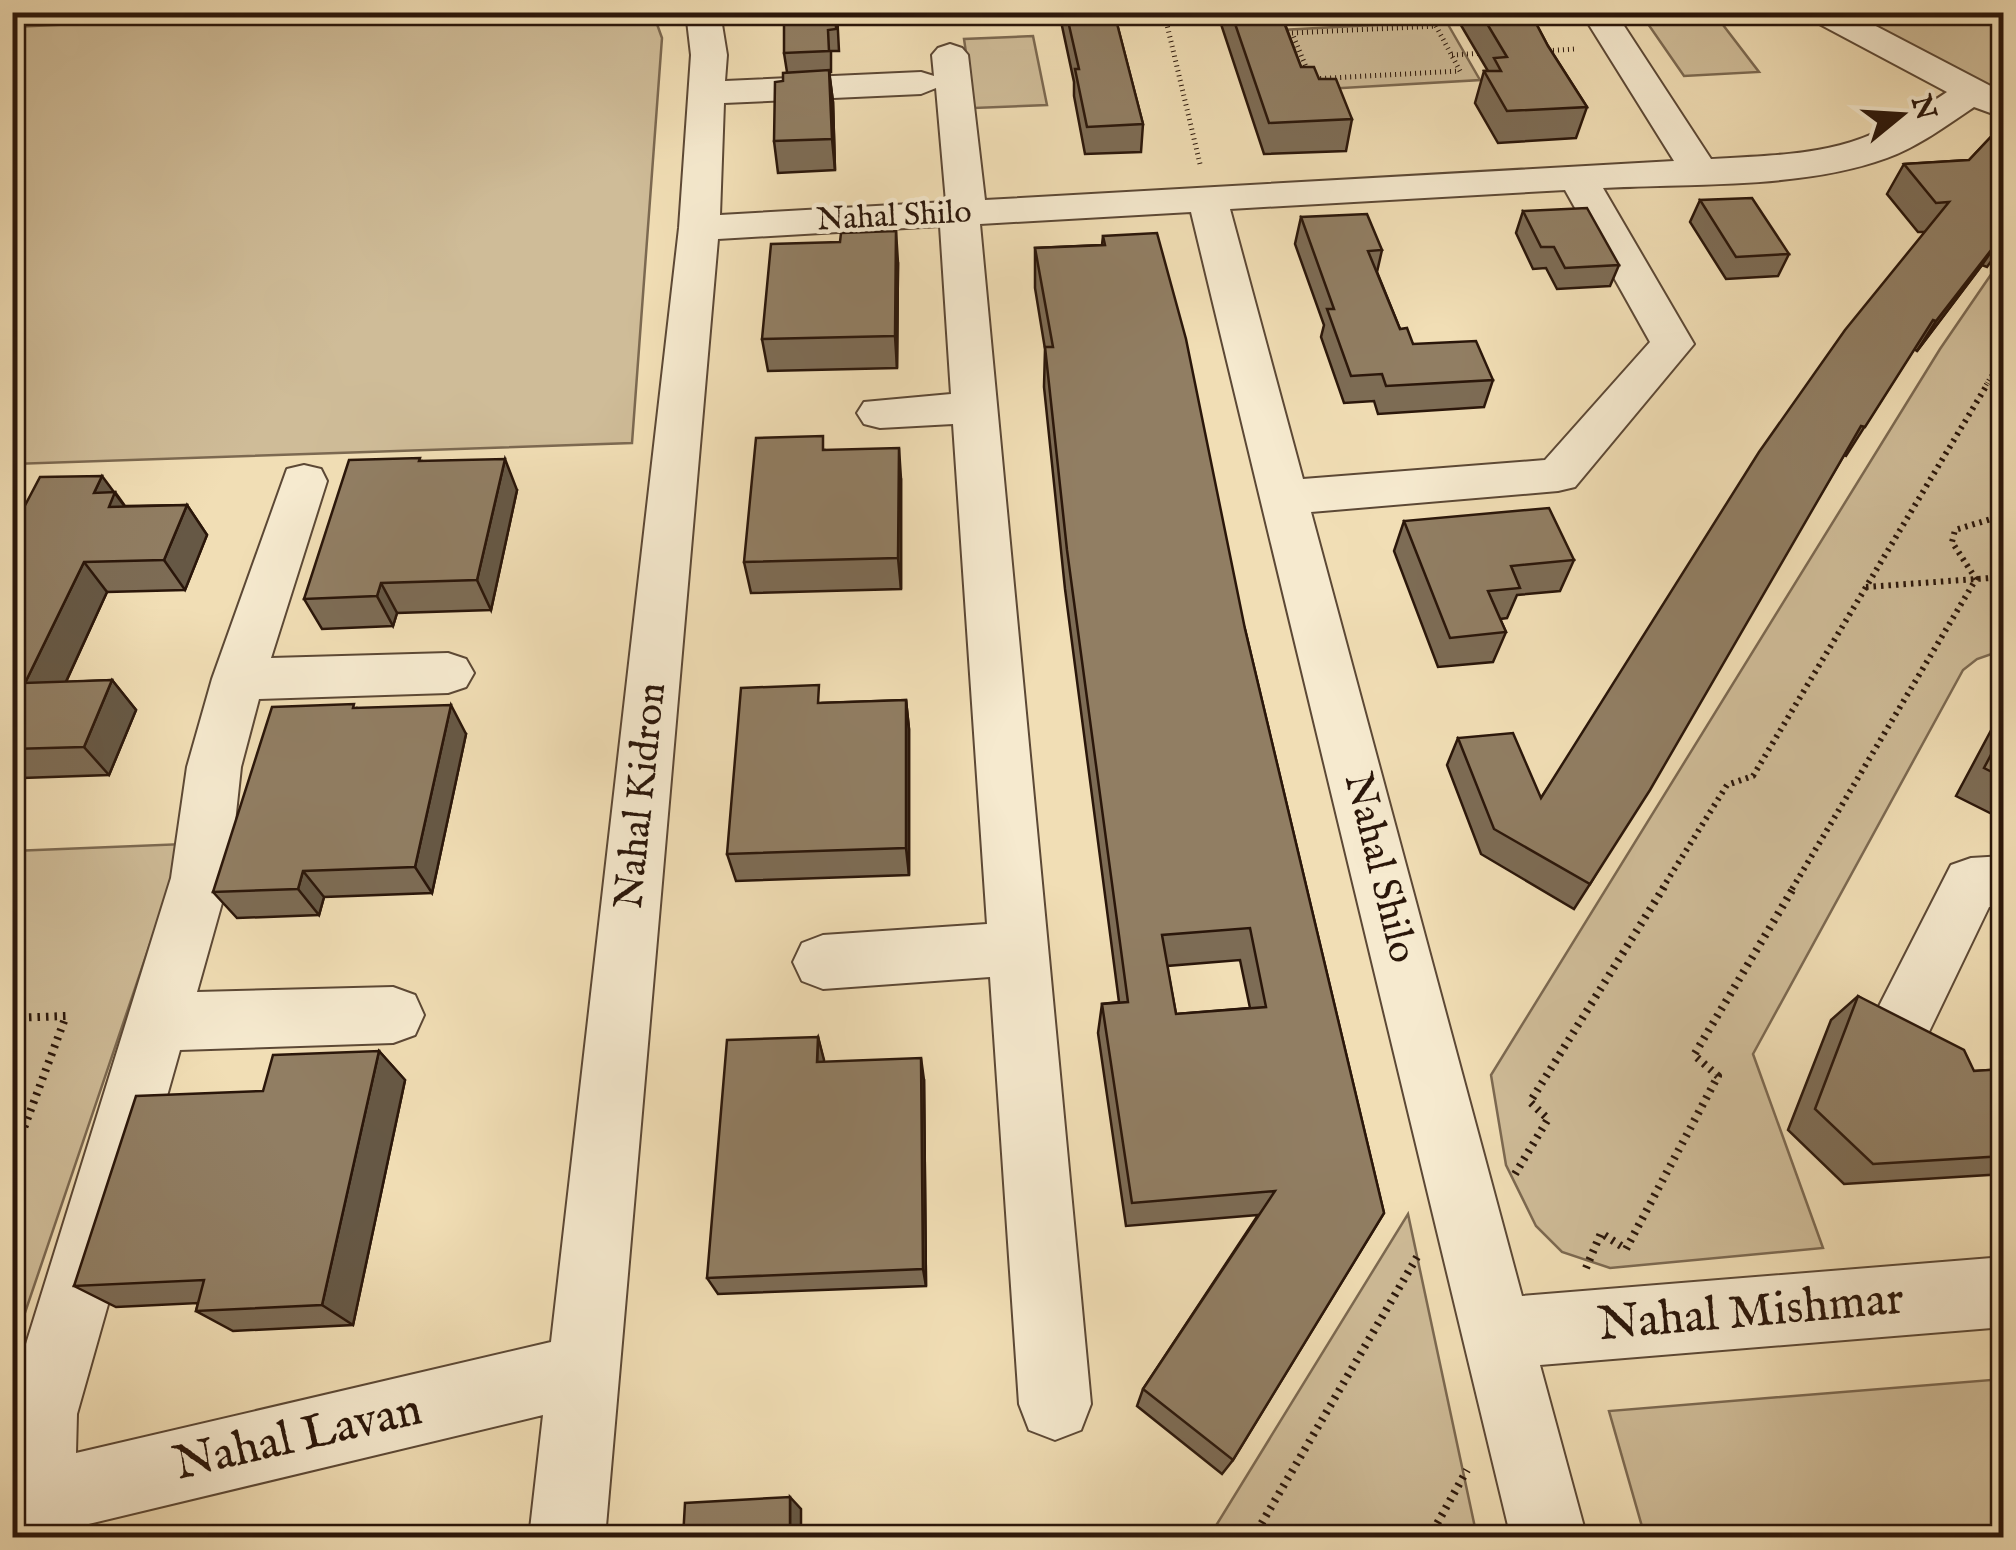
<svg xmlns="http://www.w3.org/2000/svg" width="2016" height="1550" font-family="'IM FELL English',serif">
	<rect width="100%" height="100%" fill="#f1deb5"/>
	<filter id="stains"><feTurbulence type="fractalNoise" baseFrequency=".002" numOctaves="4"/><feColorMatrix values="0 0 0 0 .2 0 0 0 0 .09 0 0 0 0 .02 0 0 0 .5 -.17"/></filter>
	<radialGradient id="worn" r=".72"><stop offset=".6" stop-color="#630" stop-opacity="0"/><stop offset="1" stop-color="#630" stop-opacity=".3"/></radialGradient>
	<g fill="#cfbc98" stroke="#7c6951" stroke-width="2.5">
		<polygon points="321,12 653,13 662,38 632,443 13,464 13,27"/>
		<polygon points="1848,13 2003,13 2003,92 1986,84"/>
		<polygon points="1446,21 1480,80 1308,90 1282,30"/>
		<polygon points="1720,21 1759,72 1684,76 1648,24"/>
		<polygon points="1033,36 1047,105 974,108 964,39"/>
		<polygon points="2003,257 2003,650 1977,659 1963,670 1753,1054 1823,1248 1610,1268 1562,1252 1536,1226 1506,1165 1491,1075 1940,349"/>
		<polygon points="184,844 13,1348 13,851"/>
		<polygon points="1408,1214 1477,1537 1209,1537"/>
		<polygon points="2003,1379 2003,1537 1645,1537 1609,1411"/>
	</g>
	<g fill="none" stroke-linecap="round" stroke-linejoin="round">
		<g stroke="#5c4835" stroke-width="4">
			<g id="minor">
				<path d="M686 12H720L727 55 725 81 921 72 934 76 932 55 938 48 950 44 962 48 968 55 985 200 1674 161 1581 12H1615L1711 159C1818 153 1855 154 1947 92L1810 19 1805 12H1849L2004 93V113L1996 115 1974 107C1946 126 1919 146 1887 158 1802 189 1693 183 1603 188L1694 344 1575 487 1558 491 1311 512 1522 1296 2004 1257V1327L1540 1365 1587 1538H1511L1191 212 980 224 1091 1404 1081 1430 1055 1440 1029 1430 1019 1404 990 977 823 989 802 981 793 962 802 943 823 935 987 924 953 424 880 428 864 424 857 413 864 402 951 394 940 226 718 239 605 1538H529L543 1415 72 1528V1538H12V1389L171 878 187 767 212 679 287 469 304 465 321 469 327 481 271 658 448 653 466 659 474 673 466 687 448 693 259 699 241 767 229 878 197 992 393 987 415 995 424 1015 415 1035 393 1043 180 1050 77 1414 76 1453 551 1342 679 228 691 55ZM936 88 946 202 720 215 724 103 921 94ZM1565 190 1650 342 1545 460 1303 479 1230 209Z"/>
				<polygon points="2004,856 2004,906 1989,907 1927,1036 1905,1044 1883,1036 1874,1016 1951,865 1971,858"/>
			</g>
		</g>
		<g stroke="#2a160a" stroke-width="5" stroke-dasharray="1 4" stroke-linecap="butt">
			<polyline points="1164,12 1200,164"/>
			<polygon points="1436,26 1460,71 1311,79 1292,33"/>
			<polyline points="1543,51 1575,49"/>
			<polyline points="1452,55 1485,53"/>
			<polyline points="1986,385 2004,355"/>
		</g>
		<g stroke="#2a160a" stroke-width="6" stroke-dasharray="2.5 5" stroke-linecap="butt">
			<polyline points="1866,587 2004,577"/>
			<polyline points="1662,889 1727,785 1753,776 1988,383"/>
			<polyline points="1792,889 1976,579 1952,542 1955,530 2004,515"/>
		</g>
		<g stroke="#2a160a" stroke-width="8" stroke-dasharray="2.5 6" stroke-linecap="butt">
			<polyline points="12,1018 66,1016 12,1160"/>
			<polyline points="1515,1174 1548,1119 1530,1102 1664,887"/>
			<polyline points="1586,1268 1601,1233 1626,1249 1718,1076 1694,1055 1794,887"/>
			<polyline points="1253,1538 1417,1257"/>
			<polyline points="1429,1538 1467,1470"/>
		</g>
		<use href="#minor" fill="#f6eacf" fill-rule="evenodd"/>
	</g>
	<g fill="#7d6c55" stroke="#2a160a" stroke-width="2.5" fill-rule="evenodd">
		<polygon points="837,12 839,51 831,51 831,72 829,72 833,102 835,170 778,173 774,141 787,72 784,53"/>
		<polygon points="1059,12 1116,12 1116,20 1143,124 1141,152 1085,154 1074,96 1074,82"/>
		<polygon points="1217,12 1282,12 1282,16 1301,67 1319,79 1352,119 1346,151 1264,154"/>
		<polygon points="1446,12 1530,12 1548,46 1587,107 1576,138 1498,143 1475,103 1484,71 1488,71 1455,15 1447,15"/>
		<polygon points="2004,123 2004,243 1987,267 1982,265 1917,351 1914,349 1846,456 1844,455 1590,884 1574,909 1481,854 1447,765 1458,738 1541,798 1925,232 1918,232 1887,194 1904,164 1969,160"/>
		<polygon points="1700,200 1789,254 1778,276 1726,279 1690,222"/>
		<polygon points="1523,211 1619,265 1610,286 1557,289 1546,268 1533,269 1516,233"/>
		<polygon points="1301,217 1382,250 1377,272 1400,329 1413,344 1493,380 1484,407 1378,414 1374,401 1344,403 1321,337 1324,325 1295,244"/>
		<path d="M1103 236 1245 629 1384 1213 1233 1460 1222 1474 1137 1406 1143 1389 1258 1215 1126 1226 1098 1033 1102 1004 1119 1002 1065 589 1044 387 1045 349 1035 288V248L1102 245ZM1240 960 1250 1008 1176 1014 1167 966Z"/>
		<polygon points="840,242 898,263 897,368 768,371 762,339"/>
		<polygon points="825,450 901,479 901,589 751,593 744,562"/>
		<polygon points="422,461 517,490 491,610 397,613 393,626 322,629 304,599"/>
		<polygon points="115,492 125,506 187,505 207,535 185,590 107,592 66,682 112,680 136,710 109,775 22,778 12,797 12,530"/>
		<polygon points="1404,521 1574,560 1560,591 1517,595 1507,618 1500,619 1506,632 1493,662 1438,667 1394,551"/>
		<polygon points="906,700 909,729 909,875 736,881 727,854 822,703"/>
		<polygon points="2004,706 2004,820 1956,796"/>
		<polygon points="357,708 466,734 432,893 324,897 319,915 237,918 213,892"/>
		<polygon points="1858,996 1974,1071 2004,1069 2004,1174 1844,1184 1788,1130 1831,1020"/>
		<polygon points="818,1037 824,1062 924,1080 926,1286 718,1294 707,1278"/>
		<polygon points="379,1051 405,1080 353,1325 233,1331 196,1311 198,1303 116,1307 74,1286 263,1091"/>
	</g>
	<g fill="#665845" stroke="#2a160a" stroke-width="2.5">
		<polygon points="829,70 833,102 835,170 832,139"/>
		<polygon points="896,231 898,263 897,368 895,336"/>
		<polygon points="2002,236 1982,265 1917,351 1936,321"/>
		<polygon points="899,448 901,479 901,589 898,558"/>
		<polygon points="505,459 517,490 491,610 477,580"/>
		<polygon points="102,476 137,523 131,538 94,493"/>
		<polygon points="187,505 207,535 185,590 164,560"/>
		<polygon points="84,562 107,592 52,712 25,683"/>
		<polygon points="381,583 397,613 393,626 377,596"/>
		<polygon points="112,680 136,710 109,775 84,747"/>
		<polygon points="906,700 909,729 909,875 906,848"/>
		<polygon points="451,705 466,734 432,893 415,867"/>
		<polygon points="12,768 22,778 14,796 12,795"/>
		<polygon points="303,871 324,897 319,915 298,889"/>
		<polygon points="818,1037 824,1060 823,1085 817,1062"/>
		<polygon points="379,1051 405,1080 353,1325 322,1305"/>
		<polygon points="921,1058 924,1080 926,1286 923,1269"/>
		<polygon points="790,1497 801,1509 801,1538 790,1538"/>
	</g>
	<g fill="#917e63" stroke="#2a160a" stroke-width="2.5" fill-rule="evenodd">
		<polygon points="784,12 836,12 836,29 828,30 829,51 784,53"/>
		<polygon points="1066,12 1114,12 1143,124 1087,127 1075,69 1079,69"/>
		<polygon points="1231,12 1280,12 1301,67 1314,67 1319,79 1336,79 1352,119 1269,123"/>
		<polygon points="1480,12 1530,12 1548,46 1587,107 1507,111 1484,71 1501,71 1494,58 1507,57"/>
		<polygon points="829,70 832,139 774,141 775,82 783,81 783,73"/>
		<polygon points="2004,123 2004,237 2002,236 1936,321 1933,320 1865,427 1861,426 1650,790 1590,884 1494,829 1458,738 1513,733 1541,798 1759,452 1845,330 1949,202 1936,203 1904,164 1969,160"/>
		<polygon points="1752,198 1789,254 1736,257 1700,200"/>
		<polygon points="1587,208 1619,265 1565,268 1554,247 1541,247 1523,211"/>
		<polygon points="1367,214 1382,250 1368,251 1400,329 1407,328 1413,344 1476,341 1493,380 1386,386 1382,374 1351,376 1327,309 1334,309 1301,217"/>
		<polygon points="896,231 895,336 762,339 771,244 840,242 841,233"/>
		<path d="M1157 233 1186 339 1245 629 1384 1213 1233 1460 1143 1389 1275 1191 1132 1203 1102 1004 1128 1002 1067 550 1045 347H1053L1035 248 1105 245 1103 236ZM1250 928 1266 1007 1176 1014 1162 935Z"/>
		<polygon points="823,436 823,450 899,448 898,558 744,562 756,438"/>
		<polygon points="420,458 419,461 505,459 477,580 381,583 377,596 304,599 349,460"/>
		<polygon points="102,476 94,493 115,492 109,507 187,505 164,560 84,562 25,683 112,680 84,747 12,749 12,530 40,477"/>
		<polygon points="1549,508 1574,560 1511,566 1520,588 1488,591 1506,632 1450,638 1404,521"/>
		<polygon points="819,685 818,703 906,700 906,848 727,854 741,688"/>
		<polygon points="354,704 353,708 451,705 415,867 303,871 298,889 213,892 272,707"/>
		<polygon points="2004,730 2004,778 1984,768"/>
		<polygon points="1858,996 1964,1050 1974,1071 2004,1069 2004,1156 1873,1164 1815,1109"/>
		<polygon points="818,1037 817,1062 921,1058 923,1269 707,1278 727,1040"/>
		<polygon points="379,1051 322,1305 196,1311 204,1280 74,1286 136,1096 263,1091 273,1055"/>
		<polygon points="790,1497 790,1538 683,1538 685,1503"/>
	</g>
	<g text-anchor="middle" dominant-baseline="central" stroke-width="9" stroke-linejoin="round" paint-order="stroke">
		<g font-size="32" fill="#2a160a" stroke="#f6eacf">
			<text transform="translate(894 217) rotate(-3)">Nahal Shilo</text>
		</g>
		<g font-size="40" fill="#2a160a" stroke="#f6eacf">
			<text transform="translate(642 796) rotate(-84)">Nahal Kidron</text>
			<text transform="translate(1379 868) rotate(76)">Nahal Shilo</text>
		</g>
		<g font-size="48" fill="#2a160a" stroke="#f6eacf">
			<text transform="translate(1751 1313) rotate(-5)">Nahal Mishmar</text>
			<text transform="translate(298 1438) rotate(-13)">Nahal Lavan</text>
		</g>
	</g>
	<rect width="2016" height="1550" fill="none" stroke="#f1deb5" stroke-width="50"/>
	<rect x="15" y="15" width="1986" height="1520" fill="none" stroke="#2a160a" stroke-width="5"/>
	<rect x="25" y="25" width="1966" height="1500" fill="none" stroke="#2a160a" stroke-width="2.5"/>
	<g transform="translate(1901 115) rotate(72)" stroke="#f6eacf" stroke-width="8" paint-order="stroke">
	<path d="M0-8L18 38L0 25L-18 38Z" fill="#2a160a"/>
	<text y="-15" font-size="28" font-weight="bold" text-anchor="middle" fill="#2a160a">N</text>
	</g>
	<rect width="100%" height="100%" filter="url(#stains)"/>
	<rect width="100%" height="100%" fill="url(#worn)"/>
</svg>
